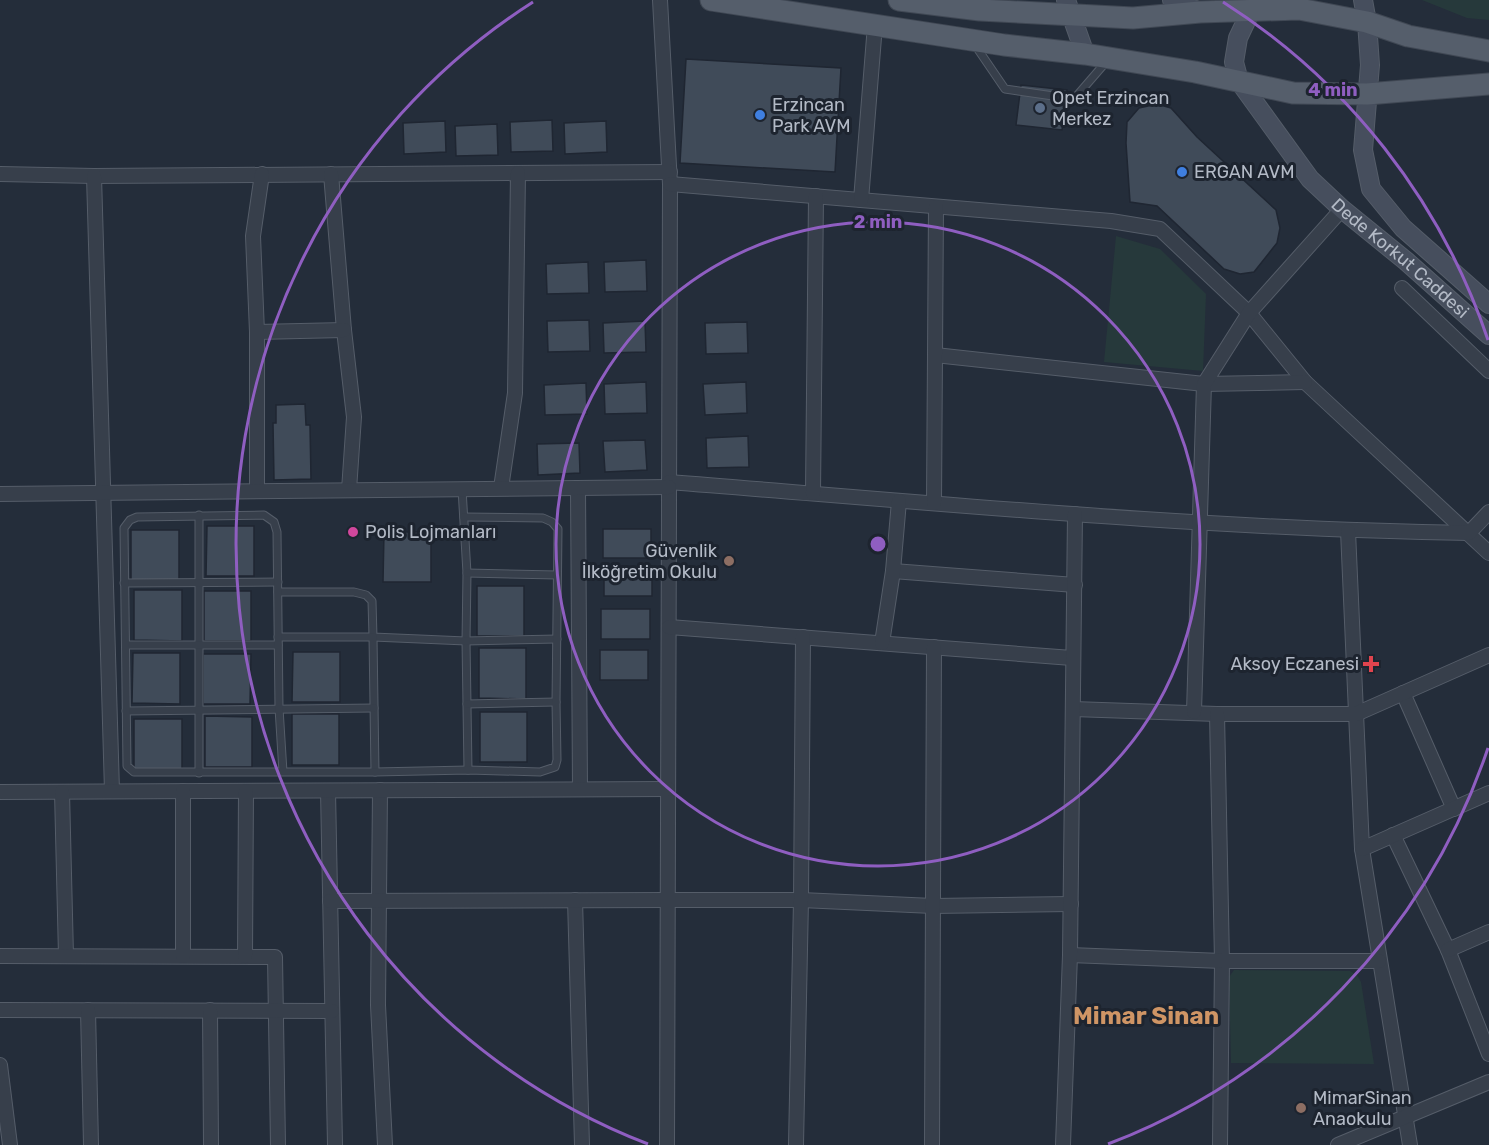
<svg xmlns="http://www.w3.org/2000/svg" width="1489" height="1145" font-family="Rubik,sans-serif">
	<rect width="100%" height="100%" fill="#242d3a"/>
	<g fill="#26393b">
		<polygon points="1422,0 1489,0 1489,20 1467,18"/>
		<polygon points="1116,236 1160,249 1206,294 1203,371 1104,362"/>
		<polygon points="1234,970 1350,971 1357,975 1361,982 1374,1064 1231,1063 1229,977"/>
	</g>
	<g fill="#404b59" stroke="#1f2632" stroke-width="1.5">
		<polygon points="686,59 841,68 835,172 680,163"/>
		<polygon points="1021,85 1067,90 1062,130 1016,125"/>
		<polygon points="1157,104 1171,108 1197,137 1276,210 1280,228 1277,243 1254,272 1240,274 1224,269 1157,206 1130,202 1126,143 1127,122 1139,108"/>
		<polygon points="552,120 553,151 511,152 510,122"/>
		<polygon points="445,121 446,152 404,154 403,123"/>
		<polygon points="606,121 607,152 565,154 564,123"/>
		<polygon points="497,124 498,155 456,156 455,126"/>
		<polygon points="646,260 647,291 605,292 604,262"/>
		<polygon points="588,262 589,293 547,294 546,264"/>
		<polygon points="589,320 590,351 548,352 547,321"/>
		<polygon points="645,321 646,352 604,353 603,323"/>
		<polygon points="747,322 748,353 706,354 705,323"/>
		<polygon points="646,382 647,413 605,414 604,384"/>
		<polygon points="746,382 747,413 705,415 703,384"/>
		<polygon points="586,383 587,414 545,415 544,385"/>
		<polygon points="305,404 306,425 310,425 311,479 274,480 273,423 276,423 276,405"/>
		<polygon points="748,436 749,467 707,468 706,438"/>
		<polygon points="645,440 647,470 605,472 603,441"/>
		<polygon points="579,443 580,473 538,475 537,444"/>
		<polygon points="207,526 254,526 254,576 206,576"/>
		<rect x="603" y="529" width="48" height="29"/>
		<polygon points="131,530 179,530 179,581 131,580"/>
		<polygon points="384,532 431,532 431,582 383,582"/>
		<rect x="604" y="567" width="48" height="29"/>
		<rect x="477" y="586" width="47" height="50"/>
		<polygon points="134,590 182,590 182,641 134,640"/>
		<rect x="204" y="591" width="47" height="50"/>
		<rect x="601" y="609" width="49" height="30"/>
		<polygon points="479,648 526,648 526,699 479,698"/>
		<rect x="600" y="650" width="48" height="30"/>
		<polygon points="293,652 340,652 340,702 292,702"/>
		<polygon points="133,653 180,653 180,704 132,703"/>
		<polygon points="203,654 251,654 250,704 203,704"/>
		<rect x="480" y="712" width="47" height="50"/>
		<rect x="292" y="714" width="47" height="51"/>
		<polygon points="205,716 252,717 252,767 205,767"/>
		<rect x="134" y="719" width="48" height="50"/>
	</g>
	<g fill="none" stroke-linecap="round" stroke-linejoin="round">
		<g stroke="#555d69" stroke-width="9">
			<g id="service">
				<polyline points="975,45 1005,89 1074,99 1106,62"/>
				<polyline points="462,489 467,573 466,641 468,770"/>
				<polyline points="199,515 199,773"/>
				<polyline points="467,573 557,575"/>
				<polyline points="124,583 278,582"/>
				<polyline points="278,592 354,592 366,595 372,601 373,637 466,641 557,639"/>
				<polyline points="278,637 373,637 375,772"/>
				<polyline points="126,645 278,645"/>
				<polyline points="467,704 556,702"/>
				<polyline points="126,711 374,708"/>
				<polyline points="283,772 279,708 277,532 274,522 264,515 137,517 130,520 124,528 127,766 134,772 375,772 468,770 540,772 555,767 557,760 556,702 558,529 552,522 543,518 464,517"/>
			</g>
		</g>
		<g stroke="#555d69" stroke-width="16">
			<g id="minor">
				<polyline points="660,0 670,184 667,1145"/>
				<polyline points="0,174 94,176 670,172"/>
				<polyline points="331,174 344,330 354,417 349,490"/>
				<polyline points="94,176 112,791"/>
				<polyline points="670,184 1111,221 1160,229 1249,313 1305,382 1489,553"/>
				<polyline points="861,200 875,25"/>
				<polyline points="1402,288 1489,371"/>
				<polyline points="257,332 344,330"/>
				<polyline points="935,355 1204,384 1305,382"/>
				<path d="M669 482C936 503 1202 529 1469 533L1489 512"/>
				<polyline points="501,488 515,393 518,173"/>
				<polyline points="578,488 580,789"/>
				<polyline points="257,491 257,332 253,236 262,174"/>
				<polyline points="813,493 816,196"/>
				<polyline points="0,494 669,487"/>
				<polyline points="934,503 936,207"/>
				<polyline points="1348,531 1362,849 1410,1145"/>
				<polyline points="893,571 1075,585"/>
				<polyline points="669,627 1072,658"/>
				<polyline points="882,643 893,571 899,501"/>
				<polyline points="1403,693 1454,809"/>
				<polyline points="1073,709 1217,714 1356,714 1489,655"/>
				<polyline points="1194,712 1204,384 1249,313 1342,209"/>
				<polyline points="1217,714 1222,961 1220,1145"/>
				<polyline points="380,790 378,1005 385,1145"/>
				<polyline points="328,791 335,1145"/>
				<polyline points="0,792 668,789"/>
				<polyline points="62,792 66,956"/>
				<polyline points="1393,835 1448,950 1489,1054"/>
				<polyline points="1362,849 1489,793"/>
				<polyline points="575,900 582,1145"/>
				<polyline points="330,901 668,900 801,900 933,906 1071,904"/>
				<polyline points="1448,950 1489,932"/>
				<polyline points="1070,955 1222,961 1379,961"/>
				<polyline points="0,956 275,957 278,1145"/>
				<polyline points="183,956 183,791"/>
				<polyline points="245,956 246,791"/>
				<polyline points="0,1010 332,1011"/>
				<polyline points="88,1010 91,1145"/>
				<polyline points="210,1010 211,1145"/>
				<polyline points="0,1065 10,1145"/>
				<polyline points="796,1145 801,900 803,637"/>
				<polyline points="932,1145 934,647"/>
				<polyline points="1063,1145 1070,955 1075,514"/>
				<polyline points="1338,1145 1489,1082"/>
			</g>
		</g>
		<g stroke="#555d69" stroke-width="20">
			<g id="secondary">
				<polyline points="1066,0 1085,54"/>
				<polyline points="1172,0 1200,12"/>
				<path id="s1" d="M1256 0 1238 38 1234 62 1239 81 1310 179 1342 209 1406 261 1489 335"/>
				<polyline points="1363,0 1367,22 1370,65 1363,150 1371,189 1403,228 1489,304"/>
			</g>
		</g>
		<g stroke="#404854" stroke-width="23">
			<g id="primary">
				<polyline points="711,0 1004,45 1085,54 1195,72 1293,93 1367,94 1489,84"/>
				<polyline points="899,0 980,10 1133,18 1200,12 1299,9 1367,22 1408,36 1489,51"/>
			</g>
		</g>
		<use href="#service" stroke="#373f4b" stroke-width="7"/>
		<use href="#minor" stroke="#373f4b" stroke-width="14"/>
		<use href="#secondary" stroke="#464e5d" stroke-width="18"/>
		<use href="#primary" stroke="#555e6b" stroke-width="21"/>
	</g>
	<g fill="none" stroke="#8f5ec1" stroke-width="3">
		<circle cx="878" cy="544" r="322"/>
		<path d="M1488 748A643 643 0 0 1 1108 1144M648 1144A643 643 0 0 1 533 2M1223 2A643 643 0 0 1 1488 340"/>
	</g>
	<circle fill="#5c6f8a" stroke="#1d242f" stroke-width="2" cx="1040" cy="108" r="6"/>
	<g fill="#3f7fe0" stroke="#1d242f" stroke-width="2">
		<circle cx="760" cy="115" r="6"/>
		<circle cx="1182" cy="172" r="6"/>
	</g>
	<circle fill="#d1479c" stroke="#1d242f" stroke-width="2" cx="353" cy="532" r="6"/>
	<g fill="#8d6e63" stroke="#1d242f" stroke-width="2">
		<circle cx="729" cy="561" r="6"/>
		<circle cx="1301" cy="1108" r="6"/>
	</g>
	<path fill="#e0444e" stroke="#1d242f" stroke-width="2" d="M1368 655h6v6h6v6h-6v6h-6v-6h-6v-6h6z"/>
	<g text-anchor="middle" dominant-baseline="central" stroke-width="6" stroke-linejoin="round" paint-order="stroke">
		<g font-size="18" fill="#b3bac6" stroke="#1d242f" text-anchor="start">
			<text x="1052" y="98">Opet Erzincan<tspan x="1052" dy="21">Merkez</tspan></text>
			<text x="772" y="105">Erzincan<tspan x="772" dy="21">Park AVM</tspan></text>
			<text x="1194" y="172">ERGAN AVM</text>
			<text x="365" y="532">Polis Lojmanları</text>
			<text x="717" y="551" text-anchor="end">Güvenlik<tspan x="717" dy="21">İlköğretim Okulu</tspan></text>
			<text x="1359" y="664" text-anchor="end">Aksoy Eczanesi</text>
			<text x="1313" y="1098">MimarSinan<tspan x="1313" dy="21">Anaokulu</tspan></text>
		</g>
		<g font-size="18" fill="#b3bac6" stroke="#1d242f">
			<text stroke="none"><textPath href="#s1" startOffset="327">Dede Korkut Caddesi</textPath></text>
		</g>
		<g font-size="24" font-weight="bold" fill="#cf9565" stroke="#1d242f">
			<text x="1146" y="1016">Mimar Sinan</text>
		</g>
	</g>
	<circle cx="878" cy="544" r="9" fill="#8f5ec1" stroke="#1d242f" stroke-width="3"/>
	<g font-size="18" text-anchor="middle" font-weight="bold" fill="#8f5ec1" stroke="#1d242f" stroke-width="6" stroke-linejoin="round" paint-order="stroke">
		<text x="1333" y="96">4 min</text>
		<text x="878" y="228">2 min</text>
	</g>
</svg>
